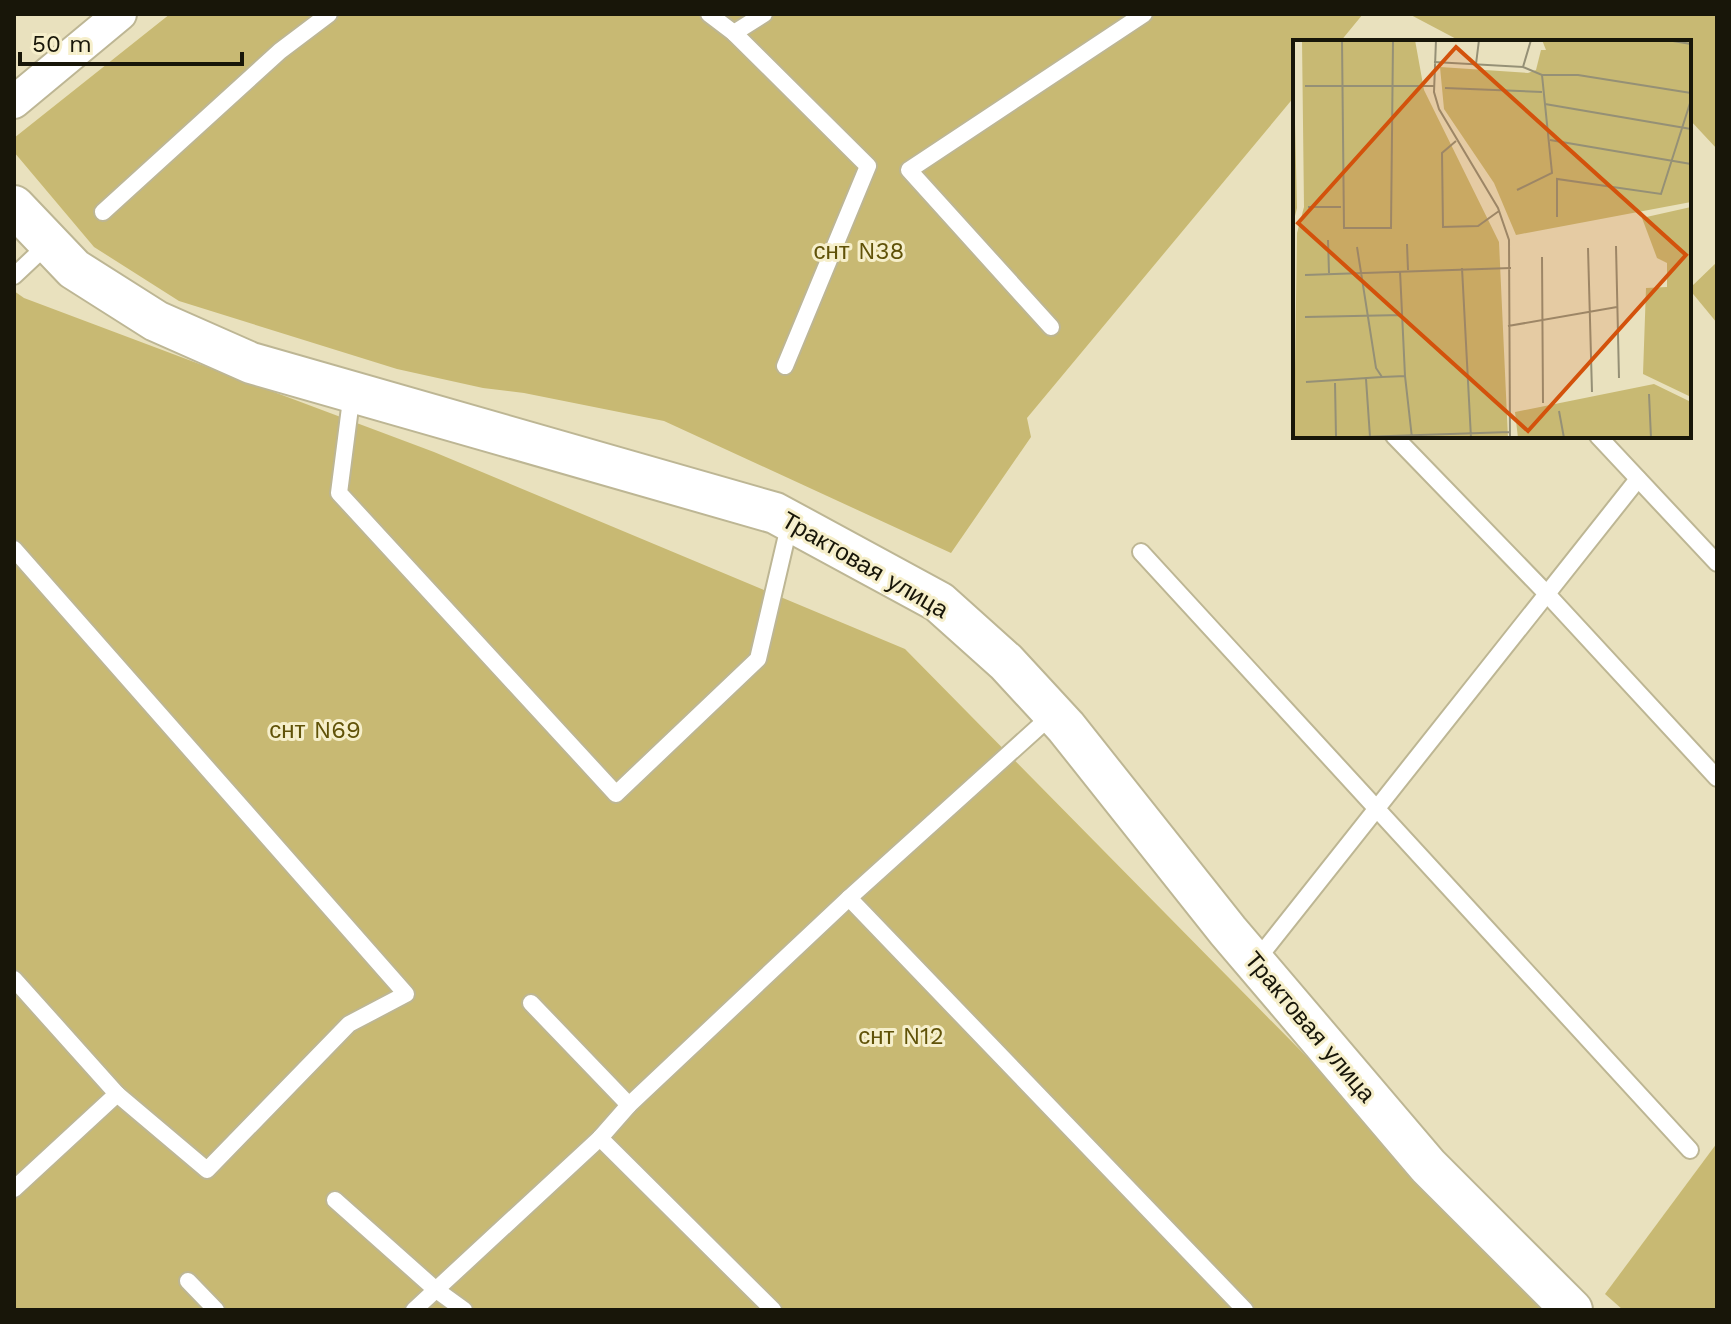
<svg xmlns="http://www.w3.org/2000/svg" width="1731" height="1324" font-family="'Work Sans',sans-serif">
	<rect width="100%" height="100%" fill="#e9e1be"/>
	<g fill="#c8b973">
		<polygon points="170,14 1363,14 1340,42 1295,42 1295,96 1027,418 1031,437 951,553 664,421 524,393 483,388 397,369 179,301 94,247 14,152 14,138"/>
		<polygon points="1409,14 1717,14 1717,149 1689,119 1689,42 1462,42"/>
		<polygon points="1717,262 1717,323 1689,289"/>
		<polygon points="14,291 24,298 434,452 905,649 1556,1310 14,1310"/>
		<polygon points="1717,1143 1717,1310 1623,1310 1605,1294"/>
	</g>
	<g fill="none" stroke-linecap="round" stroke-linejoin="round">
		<g stroke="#bdb694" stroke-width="20">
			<g id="service">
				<polyline points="709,14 734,33 868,166 785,366"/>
				<polyline points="734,33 764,14"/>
				<polyline points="103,212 280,51 329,14"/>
				<polyline points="14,276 48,244"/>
				<polyline points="1051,327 909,170 1144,14"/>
				<polyline points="352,392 339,493 616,794 758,659 790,522"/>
				<polyline points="1394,436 1547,594 1717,778"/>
				<polyline points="1598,436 1717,563"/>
				<polyline points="14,549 406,994 349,1024 207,1170 117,1094 14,979"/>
				<polyline points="1141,552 1690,1150"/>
				<polyline points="849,898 1245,1310"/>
				<polyline points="1255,962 1638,479"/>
				<polyline points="531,1003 629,1105"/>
				<polyline points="600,1138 773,1310"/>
				<polyline points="14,1189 117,1094"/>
				<polyline points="335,1200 435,1289 464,1310"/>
				<polyline points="188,1281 216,1310"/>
				<polyline points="414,1310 600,1138 629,1105 849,898 1053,714"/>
			</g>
		</g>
		<g stroke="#bdb694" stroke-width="36">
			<polyline id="minor" points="14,102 120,14"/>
		</g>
		<g stroke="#bdb694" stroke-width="44">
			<polyline id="tertiary" points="14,206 74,269 156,321 251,363 775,513 939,602 1006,662 1066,727 1228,931 1428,1166 1572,1310"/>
		</g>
		<use href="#service" stroke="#fff" stroke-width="16"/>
		<use href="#minor" stroke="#fff" stroke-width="32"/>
		<use href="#tertiary" stroke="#fff" stroke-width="40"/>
	</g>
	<g text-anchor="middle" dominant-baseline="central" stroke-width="6" stroke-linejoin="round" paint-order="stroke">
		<g font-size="24" fill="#605208" stroke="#f6efcb">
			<text x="859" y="251">снт N38</text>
			<text x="315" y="730">снт N69</text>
			<text x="901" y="1036">снт N12</text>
		</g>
		<g font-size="24" fill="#181609" stroke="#f6efcb">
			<text transform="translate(865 565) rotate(30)">Трактовая улица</text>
			<text transform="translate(1310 1027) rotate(50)">Трактовая улица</text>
		</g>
	</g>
	<g transform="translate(1293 40)">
		<rect width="398" height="398" fill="#e9e1be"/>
		<path d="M0 0 4 168 0 184ZM9 0H122L131 50 206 202 215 398H1L4 193 11 167ZM249 0H398V162L223 195 201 143 151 69 147 27 235 33 243 30 248 10H253ZM398 167V357L350 334 353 248 374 247V223L364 218 349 178ZM361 344 398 362V398H225L222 372Z" fill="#c8b973"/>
		<path fill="none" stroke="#959076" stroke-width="2" d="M49 0 51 188H98L100 2M143 0 141 52 146 69 205 168 216 200 217 398M374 0 398 4M141 22 230 27 238 0M183 24 186 0M230 27 249 35H285L398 53M12 46H141M152 48 249 52M252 64 398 89M257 100 398 124M163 101 149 113 150 187 185 186 206 171M224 150 259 133 249 35M15 167H48M264 177V139L368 154 398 60M35 200 36 233M114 204 115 230M323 206 326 338M64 207 83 328 89 337 112 336 119 398M295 208 299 352M249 217 250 363M169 228 178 398M107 231 112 336M12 235 218 228M12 277 109 275M215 286 324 267M73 339 77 397M13 342 89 337M42 343 43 397M356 354 358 398M266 371 271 398M38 398 217 392"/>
		<path fill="#d3520c" fill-opacity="0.15" stroke="#d3520c" stroke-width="4" d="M163 7 393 215 235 391 5 183Z"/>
		<rect width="398" height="398" fill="none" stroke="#181609" stroke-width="4"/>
	</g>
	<rect width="1731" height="1324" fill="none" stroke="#181609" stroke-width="32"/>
	<path d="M20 52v12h222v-12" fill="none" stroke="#181609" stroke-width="4"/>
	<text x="32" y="52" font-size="24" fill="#181609" stroke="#f6efcb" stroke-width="6" paint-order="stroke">50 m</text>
</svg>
